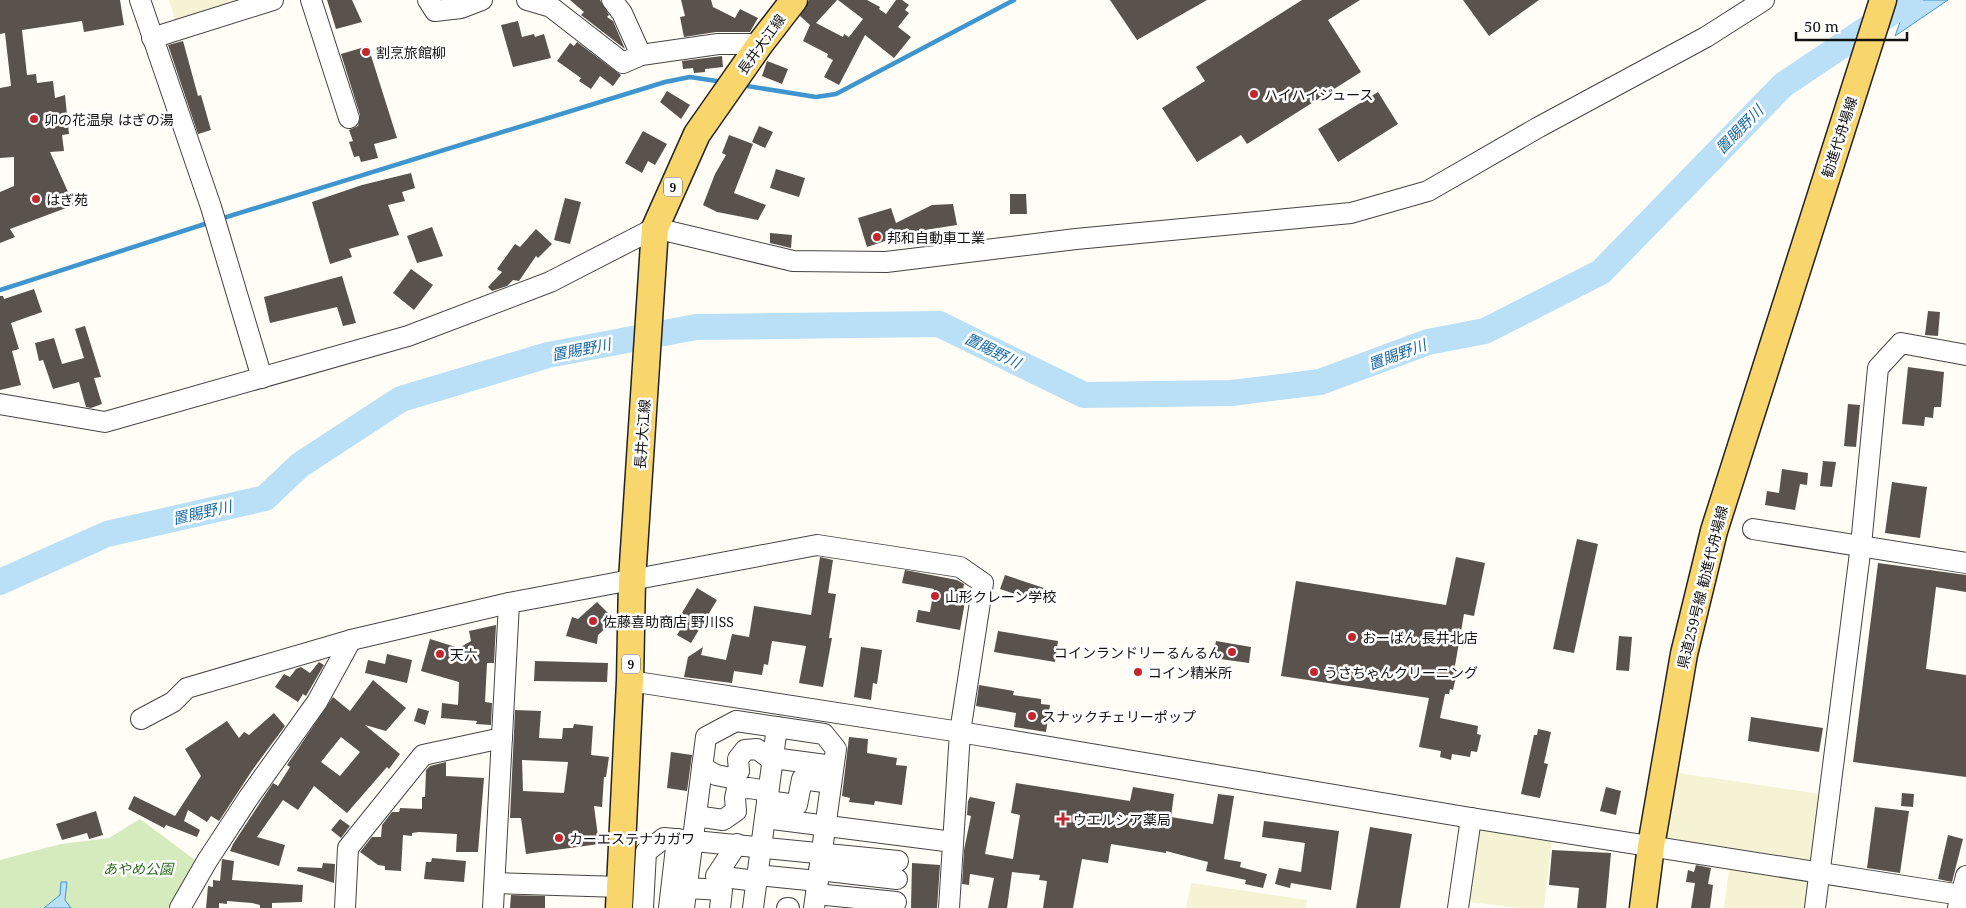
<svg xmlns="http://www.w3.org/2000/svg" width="1966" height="908" font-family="'Noto Serif','Noto Sans JP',serif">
	<rect width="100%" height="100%" fill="#fffdf5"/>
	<g fill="#f6f3d4">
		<polygon points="169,0 250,0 176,23"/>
		<polygon points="1679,773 1820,794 1812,864 1666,841"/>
		<polygon points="1477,830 1552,838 1544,908 1518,908 1469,902"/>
		<polygon points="1729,869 1812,880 1808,908 1724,908"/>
		<polygon points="1191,883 1307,900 1306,908 1186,908"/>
	</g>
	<polygon fill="#d5ebbd" points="140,819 199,863 169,908 0,908 0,860 61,844 109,838"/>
	<g fill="#b9e0f7" stroke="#3f96cf">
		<polygon points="1908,0 1948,0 1895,36"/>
		<polygon points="61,882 67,882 65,900 71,908 44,908 60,895"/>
	</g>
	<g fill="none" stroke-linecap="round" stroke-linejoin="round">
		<g stroke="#3f96cf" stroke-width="4.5">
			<polyline points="741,85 816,97 836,94 1014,0"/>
			<polyline points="220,219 665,82 690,77 723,82"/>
			<polyline points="0,290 211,222"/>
		</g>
		<polyline stroke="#b9e0f7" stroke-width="26" points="0,582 107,534 265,498 300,465 401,399 548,355 696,327 939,324 1084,395 1232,393 1320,382 1428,342 1485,331 1601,272 1783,85 1910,0"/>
	</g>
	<g fill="#5a524d" fill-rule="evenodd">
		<polygon points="0,0 120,0 124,25 84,32 82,21 22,30 27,75 36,74 37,83 53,81 55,98 65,95 69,134 62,135 64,151 50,152 74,205 10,229 15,237 0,243 0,192 14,186 14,157 0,158 0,88 11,86 5,33 0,34"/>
		<polygon points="327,0 352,0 362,22 336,29"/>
		<polygon points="570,0 600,0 609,15 607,17 613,21 625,49 581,15 584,12"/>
		<polygon points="681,0 711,0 713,7 735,18 740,9 758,18 750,32 716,32 684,37 680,17 685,16"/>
		<polygon points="809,0 837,0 816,23 843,37 844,34 849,37 863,19 838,0 867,0 880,7 879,9 886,14 896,0 902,0 909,5 905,10 909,13 898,27 911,37 894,58 865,35 839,85 824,77 833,60 827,57 828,54 803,41 810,25 800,16"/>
		<polygon points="1110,0 1207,0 1137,40"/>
		<polygon points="1302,0 1360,0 1328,20 1361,72 1247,144 1241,135 1197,162 1162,108 1205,81 1196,67"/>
		<polygon points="1463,0 1539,0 1489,36"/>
		<polygon points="518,21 522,37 534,34 535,37 544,34 551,58 513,67 501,25"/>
		<polygon points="183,41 198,96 201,95 211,130 198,134 168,45"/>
		<polygon points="577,42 621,75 613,86 600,76 591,89 579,81 581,78 557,61 570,43 574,46"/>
		<polygon points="368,46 397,138 374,144 378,158 361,162 359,156 354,157 349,142 353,141 349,130 358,126 360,115 341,54"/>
		<polygon points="722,56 723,67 705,69 705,72 694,73 693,68 683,69 682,61"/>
		<polygon points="767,61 788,69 782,84 762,76"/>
		<polygon points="667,91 690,105 681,119 660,102"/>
		<polygon points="1378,92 1398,124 1338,162 1318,129"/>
		<polygon points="759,126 773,132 765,148 752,142"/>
		<polygon points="643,131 667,144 655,165 648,161 642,173 625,163"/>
		<polygon points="729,135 753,144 734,193 766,205 758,220 717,212 703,205 715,174 726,155 722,153"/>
		<polygon points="776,169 805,178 799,197 770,188"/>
		<polygon points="411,173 415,188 402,192 405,201 388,205 399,235 349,249 352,257 330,264 312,202 362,185"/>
		<polygon points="1010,194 1026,194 1027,214 1010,214"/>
		<polygon points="565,198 581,202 570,244 554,240"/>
		<polygon points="953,204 957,225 899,234 900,236 867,247 858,218 891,208 896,223 932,205"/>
		<polygon points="432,227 443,256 417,263 407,236"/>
		<polygon points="536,229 552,244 538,258 536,256 519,281 513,280 507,286 492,291 488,287 502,272 497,269 515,244 520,247"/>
		<polygon points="770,233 792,235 791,248 770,243"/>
		<polygon points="411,269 433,285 414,310 393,293"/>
		<polygon points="342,276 356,323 343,326 337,307 270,323 264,297"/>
		<polygon points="34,289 42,312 11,323 19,349 12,351 21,385 0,390 0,296 3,296 4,299"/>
		<polygon points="1928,311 1940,312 1938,336 1925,335"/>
		<polygon points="85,326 101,377 94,378 102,404 91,408 86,407 79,382 53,389 43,360 39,361 35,343 54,338 62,364 84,358 75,329"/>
		<polygon points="1908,367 1944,372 1941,407 1934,407 1933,418 1925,417 1924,426 1902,424"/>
		<polygon points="1848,404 1860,405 1856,447 1844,446"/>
		<polygon points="1823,461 1836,462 1832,487 1820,486"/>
		<polygon points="1782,469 1808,473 1807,485 1800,484 1795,510 1765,505 1767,491 1779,493"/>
		<polygon points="1892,482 1927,487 1920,538 1885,533"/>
		<polygon points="1577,539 1598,544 1574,653 1553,649"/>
		<polygon points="820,557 833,560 828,593 836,594 829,638 832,638 823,687 799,683 806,646 772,641 768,665 764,664 762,675 734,671 732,683 684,677 688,657 703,647 701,655 726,660 732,634 749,637 754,606 811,615"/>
		<polygon points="1456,557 1485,563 1474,616 1464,614 1453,677 1456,677 1453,690 1450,689 1449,694 1445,694 1440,718 1478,726 1477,734 1481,735 1477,752 1471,751 1470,757 1452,754 1451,760 1440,757 1441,751 1419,747 1429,698 1281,676 1296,581 1446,605"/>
		<polygon points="1878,563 1966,575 1966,592 1936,587 1926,669 1966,675 1966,777 1853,762"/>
		<polygon points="905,570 957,580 964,584 963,590 967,591 960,630 916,622 918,610 930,612 934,589 902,583"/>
		<polygon points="1005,575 1044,588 1039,602 1000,589"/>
		<polygon points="697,588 717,600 691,643 677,635 680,630 674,626"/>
		<polygon points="597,602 615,620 598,635 597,644 566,636 572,617 578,619"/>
		<polygon points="496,625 494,663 487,663 485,702 492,703 491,725 476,724 477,721 441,718 442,703 458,705 459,682 421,671 430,639 459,648 471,641 469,631"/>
		<polygon points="998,631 1058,641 1055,662 994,652"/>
		<polygon points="1619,636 1632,637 1629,671 1616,670"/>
		<polygon points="1216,641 1251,647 1249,663 1213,658"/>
		<polygon points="861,647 882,650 877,684 873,683 871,700 854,697"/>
		<polygon points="387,654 412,660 407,683 365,673 368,660 385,664"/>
		<polygon points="535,661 608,663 607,682 534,681"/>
		<polygon points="319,662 324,665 306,696 303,694 298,702 275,687 284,674 290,677 296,669 301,667 310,673"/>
		<path d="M373 680 406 708 386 731 365 725 400 754 389 769 387 767 347 813 314 786 298 810 283 800 257 837 285 845 279 866 230 851 233 844 273 783 278 786 290 767 287 765 333 697 350 711ZM341 737 360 752 340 776 321 762Z"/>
		<polygon points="979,685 1014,691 1013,695 1041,699 1041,704 1050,705 1046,732 1014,727 1016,713 976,706"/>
		<polygon points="418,708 429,711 425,725 414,721"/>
		<path d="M515 710 541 711 539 738 562 739 563 728H573L574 724 593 726 591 755 609 757 606 777H604L602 807 594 806 599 844 526 854 521 818H510ZM522 760 568 762 564 793 523 791Z"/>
		<polygon points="274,713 285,726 253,769 219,821 211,816 207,822 188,810 184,821 200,830 197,837 166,825 164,828 128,809 134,796 175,816 201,776 185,749 227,721 239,738 244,732 249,735"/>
		<polygon points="1751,717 1823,728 1819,752 1748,741"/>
		<polygon points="1538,729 1551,732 1544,763 1548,764 1540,798 1521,794 1534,735 1537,735"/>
		<polygon points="849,737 868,739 867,753 897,758 896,765 907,766 902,805 875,801 874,805 849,802 850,798 842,796"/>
		<polygon points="671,752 692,755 687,791 667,788"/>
		<polygon points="446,762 446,776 484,778 478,852 456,852 457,834 419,832 412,833 412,836 403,835 401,871 385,870 385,866 378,865 360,852 372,837 381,837 382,825 392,812 399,812 400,808 422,809 422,797 425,797 426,770 430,766"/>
		<polygon points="1016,783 1130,801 1133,787 1174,794 1171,817 1213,824 1218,794 1234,796 1224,859 1241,862 1240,867 1267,874 1263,888 1245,884 1246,880 1206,871 1208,862 1166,851 1166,853 1111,844 1108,863 1082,859 1073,908 1043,908 1047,881 1039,880 1040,875 1012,872 1007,908 988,908 994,878 970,874 969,885 962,884 964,850 971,816 967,815 968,801 970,797 995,802 985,854 1013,859 1020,815 1011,813"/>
		<polygon points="1606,787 1621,791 1616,815 1600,811"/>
		<polygon points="1902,793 1914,794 1913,807 1901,806"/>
		<polygon points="1875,807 1909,811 1900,873 1867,868"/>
		<polygon points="96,811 103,835 89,839 87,833 62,840 56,824"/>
		<polygon points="340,819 350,826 341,838 331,830"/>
		<polygon points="1264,821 1339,831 1331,890 1291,883 1290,888 1275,884 1279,868 1301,872 1305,843 1262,837"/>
		<polygon points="1370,827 1412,834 1400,908 1356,908"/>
		<polygon points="1948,835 1963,839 1952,882 1938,879"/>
		<polygon points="1552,850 1611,853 1606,908 1577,908 1579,888 1549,885"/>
		<polygon points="432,858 466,861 464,882 424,879 426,862 431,862"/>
		<polygon points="222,859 234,861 232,880 303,885 302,902 272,903 272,908 260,908 260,905 252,903 227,901 227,904 219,903 219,908 206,908 208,886 213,887 213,880 220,881"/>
		<polygon points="323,863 335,864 334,883 297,871 298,867 322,868"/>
		<polygon points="912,863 940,865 937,908 911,908"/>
		<polygon points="1696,865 1711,868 1708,884 1713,885 1710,908 1691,908 1695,883 1686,882 1688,870 1694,872"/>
		<polygon points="511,895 545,896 545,908 510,908"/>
	</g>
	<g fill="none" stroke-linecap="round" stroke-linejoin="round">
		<g stroke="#444" stroke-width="22">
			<g id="minor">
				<polyline points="140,0 211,207 262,378"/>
				<polyline points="311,0 349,118"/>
				<polyline points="428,0 435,11 461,8 482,0"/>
				<polyline points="527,0 551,7 623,63 641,55"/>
				<polyline points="612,0 622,13 641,55 718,44 760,44"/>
				<polyline points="152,38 273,0"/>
				<polyline points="0,404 105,422 408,336 550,282 655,228 793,261 886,262 1076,239 1351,213 1428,191 1539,127 1706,37 1764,0"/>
				<polyline points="1753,529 1966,563"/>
				<polyline points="630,681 960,732 1471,818 1961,895"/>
				<polyline points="141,719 173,702 187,688 351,640 509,603 817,545 960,567 983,583 960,732 949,908"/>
				<polyline points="773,758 833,766"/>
				<polyline points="702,767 716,775 731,778 739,771 738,759 745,750 757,749 772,760"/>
				<polyline points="767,801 797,805 802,779 831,783"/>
				<polyline points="696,816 723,820 736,811 735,798 737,789 749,788 768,791"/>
				<polyline points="765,818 953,842"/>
				<polyline points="737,844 716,876 756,881"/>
				<polyline points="819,870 897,879"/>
				<polyline points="757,875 818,881"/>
				<polyline points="495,883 620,887"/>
				<polyline points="687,888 722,890 720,908"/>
				<polyline points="816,894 896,902"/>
				<polyline points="180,908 207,861 249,797 317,702 351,640"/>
				<polyline points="345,908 348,848 423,755 502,738"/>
				<polyline points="493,908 509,603"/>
				<polyline points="643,908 646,852 664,838 898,861"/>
				<polyline points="669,908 677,839"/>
				<polyline points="684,908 706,737 736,721 824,734 836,749 814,908"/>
				<polyline points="753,908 777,727"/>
				<polyline points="787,908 789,908"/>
				<polyline points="1458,908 1471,818"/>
				<polyline points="1815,908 1861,545 1878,368 1901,343 1966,355"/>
				<polyline points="1958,908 1966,876"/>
			</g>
		</g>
		<g stroke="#222" stroke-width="29">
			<g id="major">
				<polyline points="619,908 630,681 632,580 655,228 697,134 760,44 794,0"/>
				<polyline points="1643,908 1651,846 1684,654 1714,531 1883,0"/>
			</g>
		</g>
		<use href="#minor" stroke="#fff" stroke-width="20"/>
		<use href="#major" stroke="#f9d66b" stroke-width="26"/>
	</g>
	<g fill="#c4262e" stroke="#fff" stroke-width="2">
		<circle cx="366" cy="52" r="5"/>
		<circle cx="1254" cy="94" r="5"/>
		<circle cx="34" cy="119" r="5"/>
		<circle cx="36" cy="199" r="5"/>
		<circle cx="877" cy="237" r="5"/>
		<circle cx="935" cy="596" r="5"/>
		<circle cx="593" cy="621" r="5"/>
		<circle cx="1352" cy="637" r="5"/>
		<circle cx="1232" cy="652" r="5"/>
		<circle cx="440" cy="654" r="5"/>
		<circle cx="1138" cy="672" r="5"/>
		<circle cx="1314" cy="672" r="5"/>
		<circle cx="1032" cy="716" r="5"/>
		<path d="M1060.5 811.5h5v5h5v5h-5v5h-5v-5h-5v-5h5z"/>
		<circle cx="559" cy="838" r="5"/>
	</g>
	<g text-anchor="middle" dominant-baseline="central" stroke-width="5" stroke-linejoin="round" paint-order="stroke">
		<g fill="#fff" stroke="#585858" stroke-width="1">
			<rect x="664" y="177.5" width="18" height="19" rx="4"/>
			<rect x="622" y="654.5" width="18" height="19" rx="4"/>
		</g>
		<g font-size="12" font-weight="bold" fill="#111">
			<text x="673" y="187">9</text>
			<text x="631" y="664">9</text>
		</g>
		<g font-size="14" fill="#111" stroke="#fff">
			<text transform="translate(761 44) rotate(-54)">長井大江線</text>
			<text transform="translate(1839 137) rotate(-72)">勧進代舟場線</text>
			<text transform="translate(642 434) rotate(-86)">長井大江線</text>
			<text transform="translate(1702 587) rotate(-76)">県道259号線 勧進代舟場線</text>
		</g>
		<g font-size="14" fill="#111" stroke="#fff" text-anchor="start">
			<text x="376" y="52">割烹旅館柳</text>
			<text x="1264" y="94">ハイハイジュース</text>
			<text x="44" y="119">卯の花温泉 はぎの湯</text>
			<text x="46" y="199">はぎ苑</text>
			<text x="887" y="237">邦和自動車工業</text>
			<text x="945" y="596">山形クレーン学校</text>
			<text x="603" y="621">佐藤喜助商店 野川SS</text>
			<text x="1362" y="637">おーばん 長井北店</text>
			<text x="1222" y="652" text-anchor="end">コインランドリーるんるん</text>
			<text x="450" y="654">天六</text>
			<text x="1148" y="672">コイン精米所</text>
			<text x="1324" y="672">うさちゃんクリーニング</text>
			<text x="1042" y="716">スナックチェリーポップ</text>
			<text x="1073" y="819">ウエルシア薬局</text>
			<text x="569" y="838">カーエステナカガワ</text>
		</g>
		<g font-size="14" font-style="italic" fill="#2f6b1f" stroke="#fff">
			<text x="138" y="868">あやめ公園</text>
		</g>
		<g font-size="15" font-style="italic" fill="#1768a6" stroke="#fff">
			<text transform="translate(1739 129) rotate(-46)">置賜野川</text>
			<text transform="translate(581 349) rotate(-11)">置賜野川</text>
			<text transform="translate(993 350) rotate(26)">置賜野川</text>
			<text transform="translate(1397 354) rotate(-20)">置賜野川</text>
			<text transform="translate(202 512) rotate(-13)">置賜野川</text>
		</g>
	</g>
	<path d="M1796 32v8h111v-8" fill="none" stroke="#111111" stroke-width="2.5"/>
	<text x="1804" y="32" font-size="15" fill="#111111" stroke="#ffffff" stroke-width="4" paint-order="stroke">50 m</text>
</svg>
